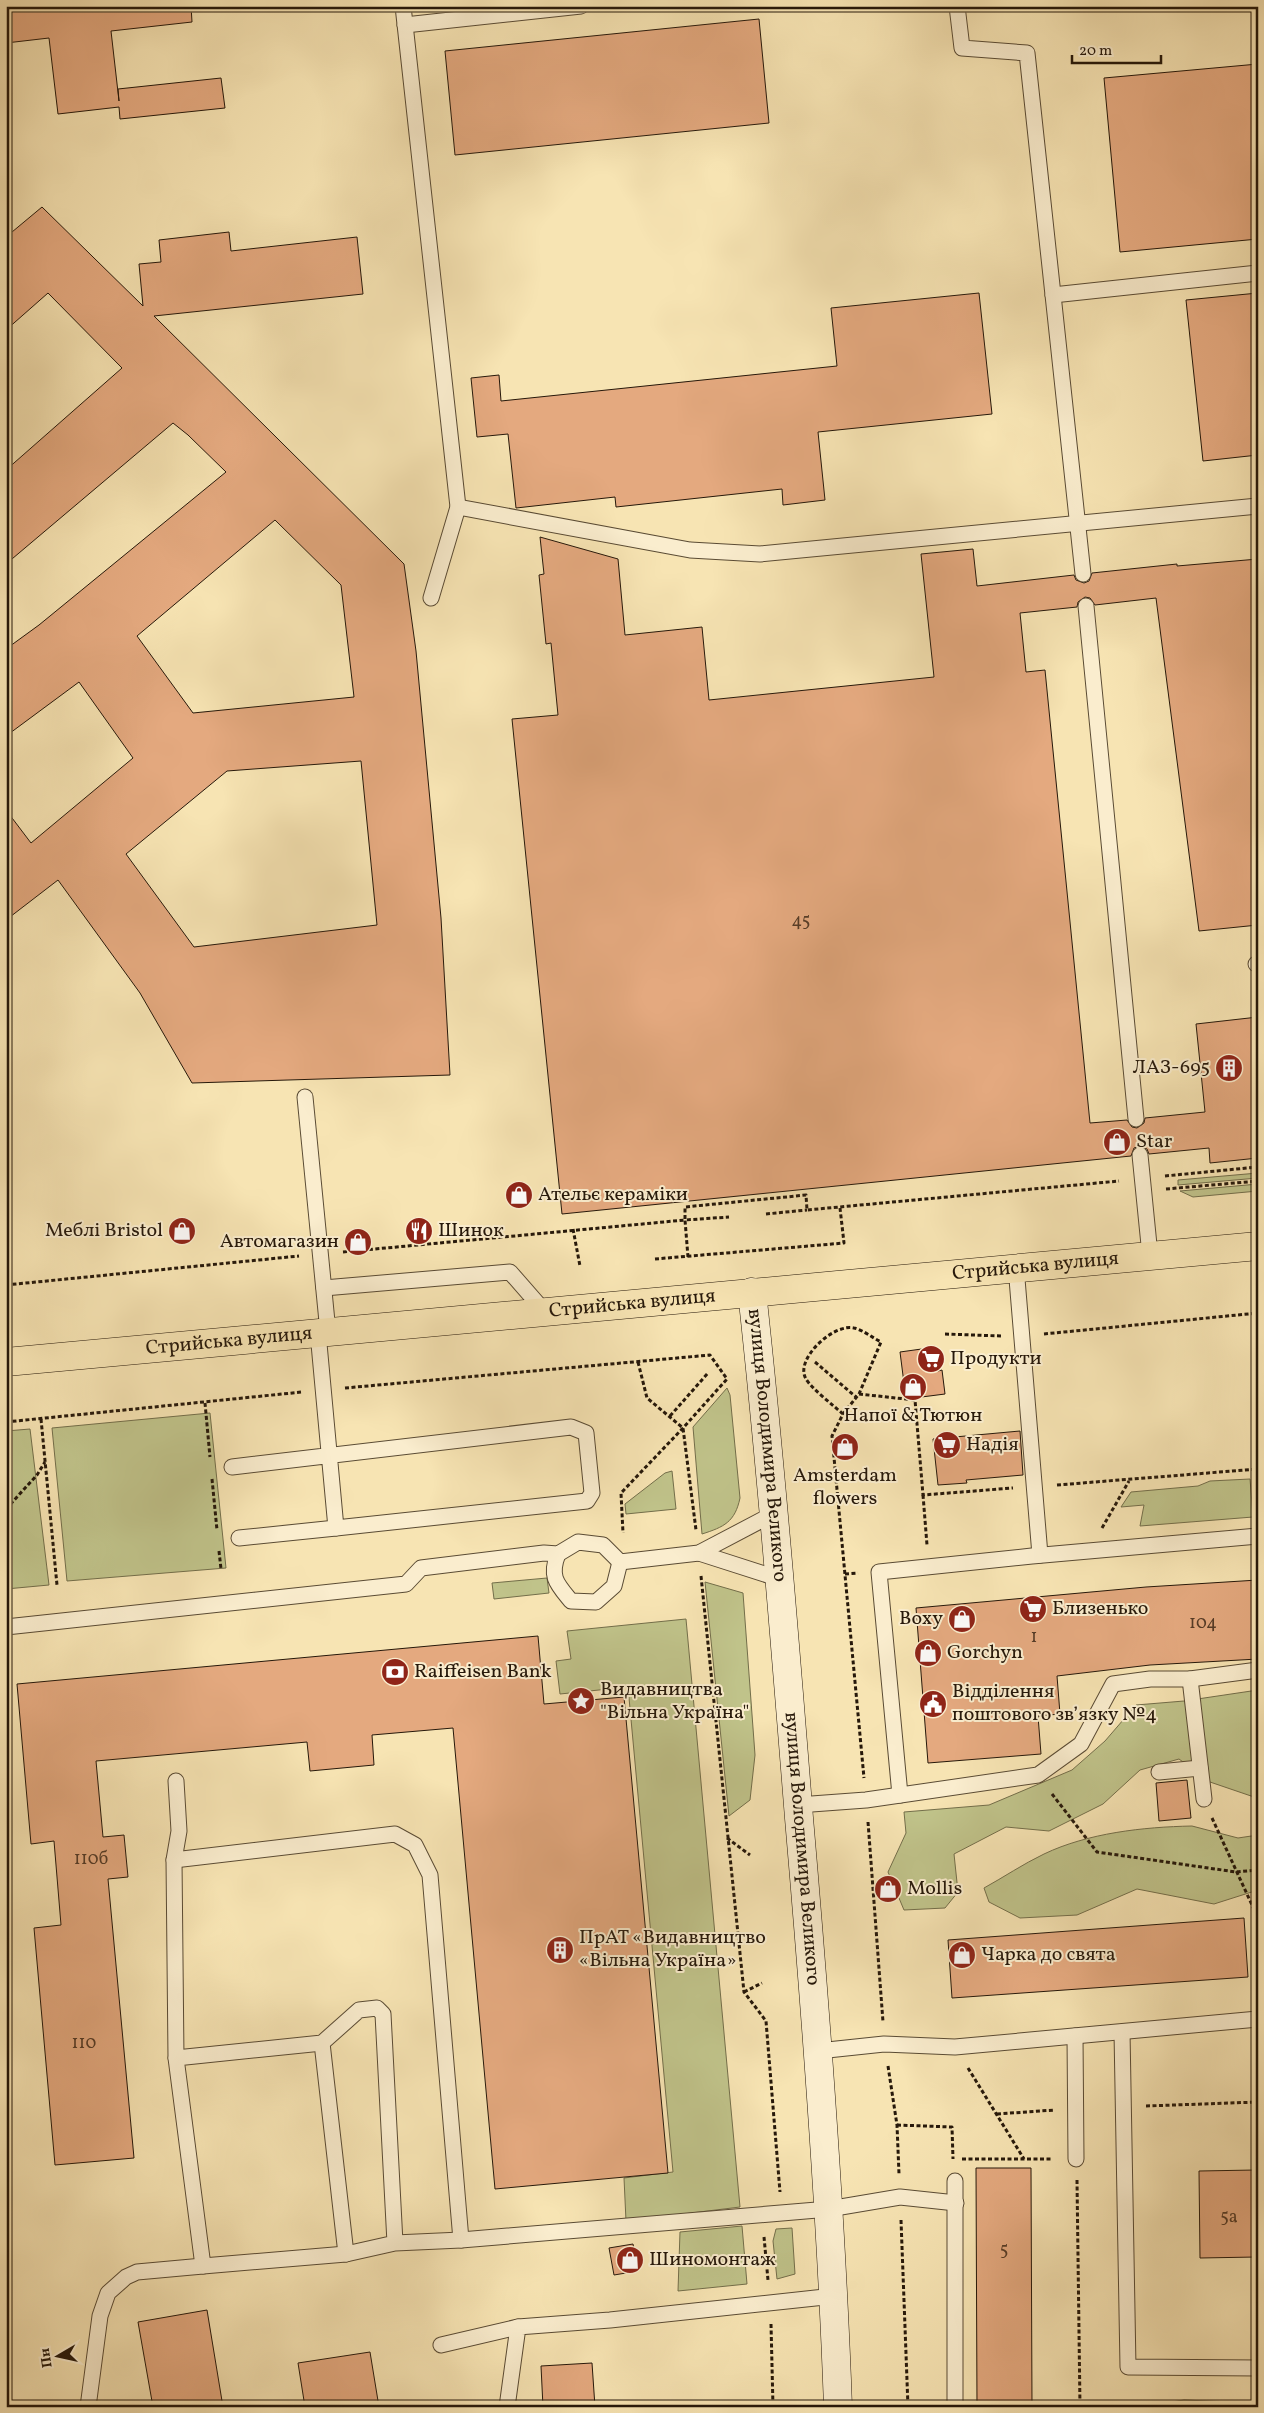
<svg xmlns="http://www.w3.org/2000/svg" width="1264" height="2413" font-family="Vollkorn,serif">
	<rect width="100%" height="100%" fill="#f7e4b3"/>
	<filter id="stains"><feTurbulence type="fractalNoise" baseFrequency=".004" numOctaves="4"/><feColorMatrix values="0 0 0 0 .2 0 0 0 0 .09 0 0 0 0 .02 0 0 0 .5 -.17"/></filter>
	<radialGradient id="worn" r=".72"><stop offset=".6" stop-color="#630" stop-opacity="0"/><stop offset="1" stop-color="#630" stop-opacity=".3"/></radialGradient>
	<g fill="#c0c38a" stroke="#736e4a">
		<polygon points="1258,1173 1258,1178 1178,1185 1178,1180"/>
		<polygon points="1258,1184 1258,1191 1193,1197 1180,1191"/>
		<path d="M727 1388 730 1395 740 1498C735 1522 724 1527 702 1534L693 1427Z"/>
		<polygon points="210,1413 226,1568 67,1581 52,1428"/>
		<polygon points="30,1429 49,1585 6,1589 6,1431"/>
		<polygon points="672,1471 676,1509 626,1514 625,1504 665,1473"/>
		<polygon points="1250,1479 1253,1517 1140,1526 1144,1505 1121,1507 1131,1492 1198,1486 1210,1481"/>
		<polygon points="547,1578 549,1593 494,1599 492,1583"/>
		<polygon points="705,1582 743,1593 755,1755 750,1800 729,1816"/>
		<polygon points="686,1619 740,2207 626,2221 624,2178 673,2172 628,1687 560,1694 556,1661 571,1659 567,1631"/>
		<polygon points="1258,1690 1258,1801 1254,1797 1210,1782 1179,1759 1140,1770 1103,1804 1049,1831 1006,1827 954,1854 958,1892 945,1908 904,1910 888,1872 906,1833 904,1812 989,1805 1072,1770 1105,1741 1136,1705 1184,1701"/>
		<path d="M1192 1826 1238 1838 1258 1835V1890L1214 1904 1137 1889 1077 1915 1020 1918 989 1902 984 1888C1004 1877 1023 1864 1044 1854 1088 1833 1143 1827 1192 1826Z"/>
		<polygon points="742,2226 747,2284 678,2291 680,2232"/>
		<polygon points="792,2228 795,2274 777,2279 773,2241 776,2229"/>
		<polygon points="1184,2400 1257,2403 1258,2407 1141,2407"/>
	</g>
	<g fill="#e4a97f" stroke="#26180a" fill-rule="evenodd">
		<polygon points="6,6 191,6 192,22 111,31 119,101 118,89 221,78 225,108 120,119 119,107 58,114 49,38 6,43"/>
		<polygon points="759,19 769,123 455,155 445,51"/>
		<polygon points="1258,64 1258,239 1120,252 1104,78"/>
		<path d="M42 207 143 306 139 264 161 262 159 240 229 232 231 251 357 237 363 294 154 316 404 564 416 651 441 918 450 1075 192 1083 140 993 58 880 6 920V810L31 843 133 758 79 682 6 736V649L39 625 226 472 188 435 173 423 6 564V470L122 368 48 293 6 330V237ZM275 520 341 585 354 697 193 713 137 636ZM361 761 377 925 194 947 126 854 227 771Z"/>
		<polygon points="979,293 992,414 818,432 825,500 783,505 782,489 616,507 615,497 516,508 508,434 477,437 471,378 499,375 501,401 837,366 831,308"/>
		<polygon points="1258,293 1258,455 1203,461 1186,300"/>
		<polygon points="540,537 618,559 625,635 702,627 709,700 934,677 921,554 973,549 977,586 1074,575 1076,580 1084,583 1089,581 1092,573 1177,564 1177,566 1258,559 1258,925 1199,931 1156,598 1095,605 1090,598 1085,597 1078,602 1077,607 1020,613 1026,672 1045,670 1090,1123 1127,1120 1132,1127 1137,1128 1144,1123 1145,1118 1205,1112 1196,1024 1258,1017 1258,1158 1210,1163 1209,1148 1149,1154 1147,1149 1140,1146 1134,1148 1131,1156 562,1214 512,719 558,715 551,643 546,644 539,575 544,574"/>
		<polygon points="936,1347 938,1371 942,1370 945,1394 906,1399 900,1352"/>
		<polygon points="1020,1431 1023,1475 966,1480 967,1483 938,1485 933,1439"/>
		<polygon points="1258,1580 1258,1659 1150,1665 1057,1676 1060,1714 1038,1716 1041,1754 928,1763 916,1608 1146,1587"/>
		<polygon points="538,1636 544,1704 624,1697 668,2173 495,2189 453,1728 372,1735 374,1765 310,1771 307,1742 96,1761 103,1837 124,1835 128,1877 108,1879 134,2158 55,2165 34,1928 61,1925 54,1841 31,1844 17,1684"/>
		<polygon points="1187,1780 1191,1818 1159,1821 1156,1783"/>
		<polygon points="1244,1918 1248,1977 952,1998 948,1940"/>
		<polygon points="976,2168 1031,2168 1032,2407 977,2407"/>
		<polygon points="1255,2170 1256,2257 1200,2258 1199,2171"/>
		<polygon points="633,2244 638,2271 614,2275 609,2248"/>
		<polygon points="207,2310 223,2407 153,2407 138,2322"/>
		<polygon points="370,2352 379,2407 305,2407 298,2363"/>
		<polygon points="592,2363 595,2407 543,2407 541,2366"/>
	</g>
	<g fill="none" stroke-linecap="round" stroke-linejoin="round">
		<g stroke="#5a4b34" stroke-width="17">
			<g id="service">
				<polyline points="403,6 458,507 431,598"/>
				<polyline points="957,6 962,48 1027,53 1083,574"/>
				<polyline points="405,25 581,6"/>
				<polyline points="1053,295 1258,273"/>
				<polyline points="458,507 690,550 760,554 1258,506"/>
				<polyline points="1086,606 1136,1119"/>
				<polyline points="1256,964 1258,964"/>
				<polyline points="305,1097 328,1332"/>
				<polyline points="1140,1155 1150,1255"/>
				<polyline points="1016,1267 1040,1555"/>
				<polyline points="324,1288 510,1272 545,1312"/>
				<polyline points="232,1467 571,1427 586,1433 592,1493 587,1501 336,1528 318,1333"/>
				<polyline points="239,1538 336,1528"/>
				<polyline points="699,1553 780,1579"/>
				<path d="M558 1554C549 1577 557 1584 571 1601L596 1602 614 1586 620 1562"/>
				<polyline points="6,1627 406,1584 421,1568 544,1553 558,1554 578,1542 603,1545 620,1562 699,1553 775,1513"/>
				<polyline points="1190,1679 1204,1799"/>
				<polyline points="1159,1772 1200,1768"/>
				<polyline points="176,1781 179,1831 174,1860 395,1834 415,1845 430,1875 461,2240"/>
				<polyline points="900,1795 879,1572 1032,1556 1258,1536"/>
				<polyline points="798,1805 866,1800 1038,1775 1081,1744 1113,1684 1150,1679 1190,1679 1258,1670"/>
				<polyline points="174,1860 176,2058"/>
				<polyline points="1122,2032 1128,2367 1258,2368"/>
				<polyline points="1075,2036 1076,2159"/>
				<polyline points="322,2043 346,2254"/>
				<polyline points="818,2051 884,2044 955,2047 1258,2019"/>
				<polyline points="955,2181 955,2407"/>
				<polyline points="395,2243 383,2014 377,2008 359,2010 322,2043 176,2058 203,2266 346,2254 395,2243 461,2240 829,2209 900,2197 956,2203"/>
				<polyline points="441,2345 518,2327"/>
				<polyline points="88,2407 100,2316 108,2293 126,2277 137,2272 203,2266"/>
				<polyline points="507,2407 518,2327 610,2320 834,2296"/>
			</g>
		</g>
		<g stroke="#26180a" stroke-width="29">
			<g id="secondary">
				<path id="s1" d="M752 1292C771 1467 785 1643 799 1818 816 2014 831 2210 838 2407"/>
			</g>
		</g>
		<g stroke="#26180a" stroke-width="29">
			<g id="primary">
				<path id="s2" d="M6 1362 1258 1246"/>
			</g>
		</g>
		<g stroke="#26180a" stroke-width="3" stroke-dasharray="4 2.5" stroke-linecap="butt">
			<polyline points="1165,1176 1258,1167"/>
			<polyline points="1166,1189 1258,1181"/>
			<polyline points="766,1214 807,1210"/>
			<polyline points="573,1229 580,1266"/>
			<polyline points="343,1252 685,1220 685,1207 806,1195 807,1210 1119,1181"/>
			<polyline points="688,1257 685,1220 729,1217"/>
			<polyline points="655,1259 844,1243 840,1208"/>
			<polyline points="6,1285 299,1256"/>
			<polyline points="945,1334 1001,1336"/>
			<polyline points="1044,1334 1258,1313"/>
			<polyline points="638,1362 647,1398 683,1428 696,1530"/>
			<polyline points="815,1362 856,1397"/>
			<polyline points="345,1388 710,1355 727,1379 683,1428 621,1493 623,1533"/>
			<polyline points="859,1394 915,1400 923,1495 1013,1488"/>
			<polyline points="205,1403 210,1457"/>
			<path d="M843 1414C834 1406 811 1388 806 1379 794 1359 834 1323 854 1328 863 1330 873 1338 881 1342L859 1394 843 1414 832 1436 864 1778"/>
			<polyline points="670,1416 708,1373"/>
			<polyline points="41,1419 57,1585"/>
			<polyline points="6,1422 302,1392"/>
			<polyline points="212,1479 217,1530"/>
			<polyline points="1057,1485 1258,1469"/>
			<polyline points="923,1495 927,1545"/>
			<polyline points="6,1509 37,1475 45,1462"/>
			<polyline points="1102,1528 1129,1481"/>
			<polyline points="219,1551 221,1569"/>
			<polyline points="845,1574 858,1573"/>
			<polyline points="701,1576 744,1992 766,2021 780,2192"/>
			<polyline points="1052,1794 1097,1852 1236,1872 1258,1870"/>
			<polyline points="1212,1818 1258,1918"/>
			<polyline points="868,1822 883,2022"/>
			<polyline points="727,1838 750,1855"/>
			<polyline points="744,1992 762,1983"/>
			<polyline points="888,2066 897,2125 899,2174"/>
			<polyline points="968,2068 1024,2159"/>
			<polyline points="1146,2106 1258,2102"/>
			<polyline points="997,2114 1055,2110"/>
			<polyline points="897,2125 952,2127 953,2159"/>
			<polyline points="962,2159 1053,2159"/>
			<polyline points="1077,2180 1080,2407"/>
			<polyline points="901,2220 908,2407"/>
			<polyline points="764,2237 768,2280"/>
			<polyline points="771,2324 773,2407"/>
		</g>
		<use href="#service" stroke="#faedce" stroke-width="15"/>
		<use href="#secondary" stroke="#faedce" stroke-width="28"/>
		<use href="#primary" stroke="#f7e4b3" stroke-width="28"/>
	</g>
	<defs>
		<g id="building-disc" transform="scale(1.4375)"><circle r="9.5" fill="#8f2418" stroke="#faedce"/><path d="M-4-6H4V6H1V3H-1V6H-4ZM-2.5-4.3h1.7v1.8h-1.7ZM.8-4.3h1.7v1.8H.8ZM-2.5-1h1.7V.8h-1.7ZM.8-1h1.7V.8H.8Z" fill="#fff"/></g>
		<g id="shop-disc" transform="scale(1.4375)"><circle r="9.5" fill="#8f2418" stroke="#faedce"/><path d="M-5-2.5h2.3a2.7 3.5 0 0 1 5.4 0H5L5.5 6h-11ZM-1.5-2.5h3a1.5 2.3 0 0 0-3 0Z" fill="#fff"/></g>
		<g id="restaurant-disc" transform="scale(1.4375)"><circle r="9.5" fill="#8f2418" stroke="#faedce"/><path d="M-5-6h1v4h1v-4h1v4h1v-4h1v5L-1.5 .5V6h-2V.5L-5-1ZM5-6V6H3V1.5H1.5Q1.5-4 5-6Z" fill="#fff"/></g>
		<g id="supermarket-disc" transform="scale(1.4375)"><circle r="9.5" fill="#8f2418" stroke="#faedce"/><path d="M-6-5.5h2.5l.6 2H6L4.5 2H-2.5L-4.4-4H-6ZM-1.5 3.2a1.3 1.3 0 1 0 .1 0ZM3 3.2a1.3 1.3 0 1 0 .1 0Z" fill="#fff"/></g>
		<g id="bank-disc" transform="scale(1.4375)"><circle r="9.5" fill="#8f2418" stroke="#faedce"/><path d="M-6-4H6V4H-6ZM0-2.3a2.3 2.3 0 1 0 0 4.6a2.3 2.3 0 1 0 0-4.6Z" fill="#fff"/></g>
		<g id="sight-disc" transform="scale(1.4375)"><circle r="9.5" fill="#8f2418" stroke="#faedce"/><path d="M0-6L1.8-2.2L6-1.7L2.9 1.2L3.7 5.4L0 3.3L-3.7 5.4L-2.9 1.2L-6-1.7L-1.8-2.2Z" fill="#fff"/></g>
		<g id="civic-disc" transform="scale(1.4375)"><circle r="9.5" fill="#8f2418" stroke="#faedce"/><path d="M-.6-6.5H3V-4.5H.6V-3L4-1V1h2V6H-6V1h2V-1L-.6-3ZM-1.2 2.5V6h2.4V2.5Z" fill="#fff"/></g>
	</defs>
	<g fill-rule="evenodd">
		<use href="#building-disc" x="1229" y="1068"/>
		<use href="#shop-disc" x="1117" y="1142"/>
		<use href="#shop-disc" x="519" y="1195"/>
		<use href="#shop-disc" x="182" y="1231"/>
		<use href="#restaurant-disc" x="419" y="1231"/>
		<use href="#shop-disc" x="358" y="1242"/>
		<use href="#supermarket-disc" x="931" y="1359"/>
		<use href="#shop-disc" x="913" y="1387"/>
		<use href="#supermarket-disc" x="947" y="1445"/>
		<use href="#shop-disc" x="845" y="1447"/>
		<use href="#supermarket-disc" x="1033" y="1609"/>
		<use href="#shop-disc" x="962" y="1619"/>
		<use href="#shop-disc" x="928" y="1653"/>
		<use href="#bank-disc" x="395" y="1672"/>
		<use href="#sight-disc" x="581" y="1701"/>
		<use href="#civic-disc" x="933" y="1704"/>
		<use href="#shop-disc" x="888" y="1889"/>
		<use href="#building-disc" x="560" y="1950"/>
		<use href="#shop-disc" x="962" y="1955"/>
		<use href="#shop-disc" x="630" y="2260"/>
	</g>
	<g text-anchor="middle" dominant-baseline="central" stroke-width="4" stroke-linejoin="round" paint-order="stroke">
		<g font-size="18" fill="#563c27">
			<text x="801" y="921">45</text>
			<text x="1203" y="1623">104</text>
			<text x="1034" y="1637">1</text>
			<text x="91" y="1859">110б</text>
			<text x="84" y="2043">110</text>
			<text x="1229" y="2217">5а</text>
			<text x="1004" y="2250">5</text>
		</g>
		<g font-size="20" fill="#26180a" stroke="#faedce" text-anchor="start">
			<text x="1210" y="1068" text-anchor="end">ЛАЗ-695</text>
			<text x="1136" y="1142">Star</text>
			<text x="538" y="1195">Ательє кераміки</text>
			<text x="163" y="1231" text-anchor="end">Меблі Bristol</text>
			<text x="438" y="1231">Шинок</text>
			<text x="339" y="1242" text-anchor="end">Автомагазин</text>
			<text x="950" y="1359">Продукти</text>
			<text x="913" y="1416" text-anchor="middle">Напої &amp; Тютюн</text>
			<text x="966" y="1445">Надія</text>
			<text x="845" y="1476" text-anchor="middle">Amsterdam<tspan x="845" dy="23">flowers</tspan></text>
			<text x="1052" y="1609">Близенько</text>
			<text x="943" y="1619" text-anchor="end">Boxy</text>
			<text x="947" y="1653">Gorchyn</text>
			<text x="414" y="1672">Raiffeisen Bank</text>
			<text x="600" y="1690">Видавництва<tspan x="600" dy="23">"Вільна Україна"</tspan></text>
			<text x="952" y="1692">Відділення<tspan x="952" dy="23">поштового зв’язку №4</tspan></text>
			<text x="907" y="1889">Mollis</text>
			<text x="579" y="1938">ПрАТ «Видавництво<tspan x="579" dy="23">«Вільна Україна»</tspan></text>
			<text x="981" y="1955">Чарка до свята</text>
			<text x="649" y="2260">Шиномонтаж</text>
		</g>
		<g font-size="20" fill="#26180a" stroke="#faedce">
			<text stroke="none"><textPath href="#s2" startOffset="1034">Стрийська вулиця</textPath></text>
			<text stroke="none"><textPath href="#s2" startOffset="629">Стрийська вулиця</textPath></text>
			<text stroke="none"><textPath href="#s2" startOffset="224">Стрийська вулиця</textPath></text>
			<text stroke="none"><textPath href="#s1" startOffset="154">вулиця Володимира Великого</textPath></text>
			<text stroke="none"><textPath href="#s1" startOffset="559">вулиця Володимира Великого</textPath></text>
		</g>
	</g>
	<rect width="1264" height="2413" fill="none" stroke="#f7e4b3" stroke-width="25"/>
	<rect x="8" y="8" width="1249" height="2398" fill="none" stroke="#26180a" stroke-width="2.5"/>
	<rect x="12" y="12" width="1239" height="2388" fill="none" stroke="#26180a"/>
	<g transform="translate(58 2356) rotate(261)" stroke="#faedce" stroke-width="4" paint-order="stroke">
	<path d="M0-4L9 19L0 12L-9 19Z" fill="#26180a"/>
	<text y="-8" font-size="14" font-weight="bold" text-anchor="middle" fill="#26180a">Пн</text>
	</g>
	<path d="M1072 55v8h89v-8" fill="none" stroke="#26180a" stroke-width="2.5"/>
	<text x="1079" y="55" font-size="15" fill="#26180a" stroke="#faedce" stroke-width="4" paint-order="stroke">20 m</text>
	<rect width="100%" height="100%" filter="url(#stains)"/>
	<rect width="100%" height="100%" fill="url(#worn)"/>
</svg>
